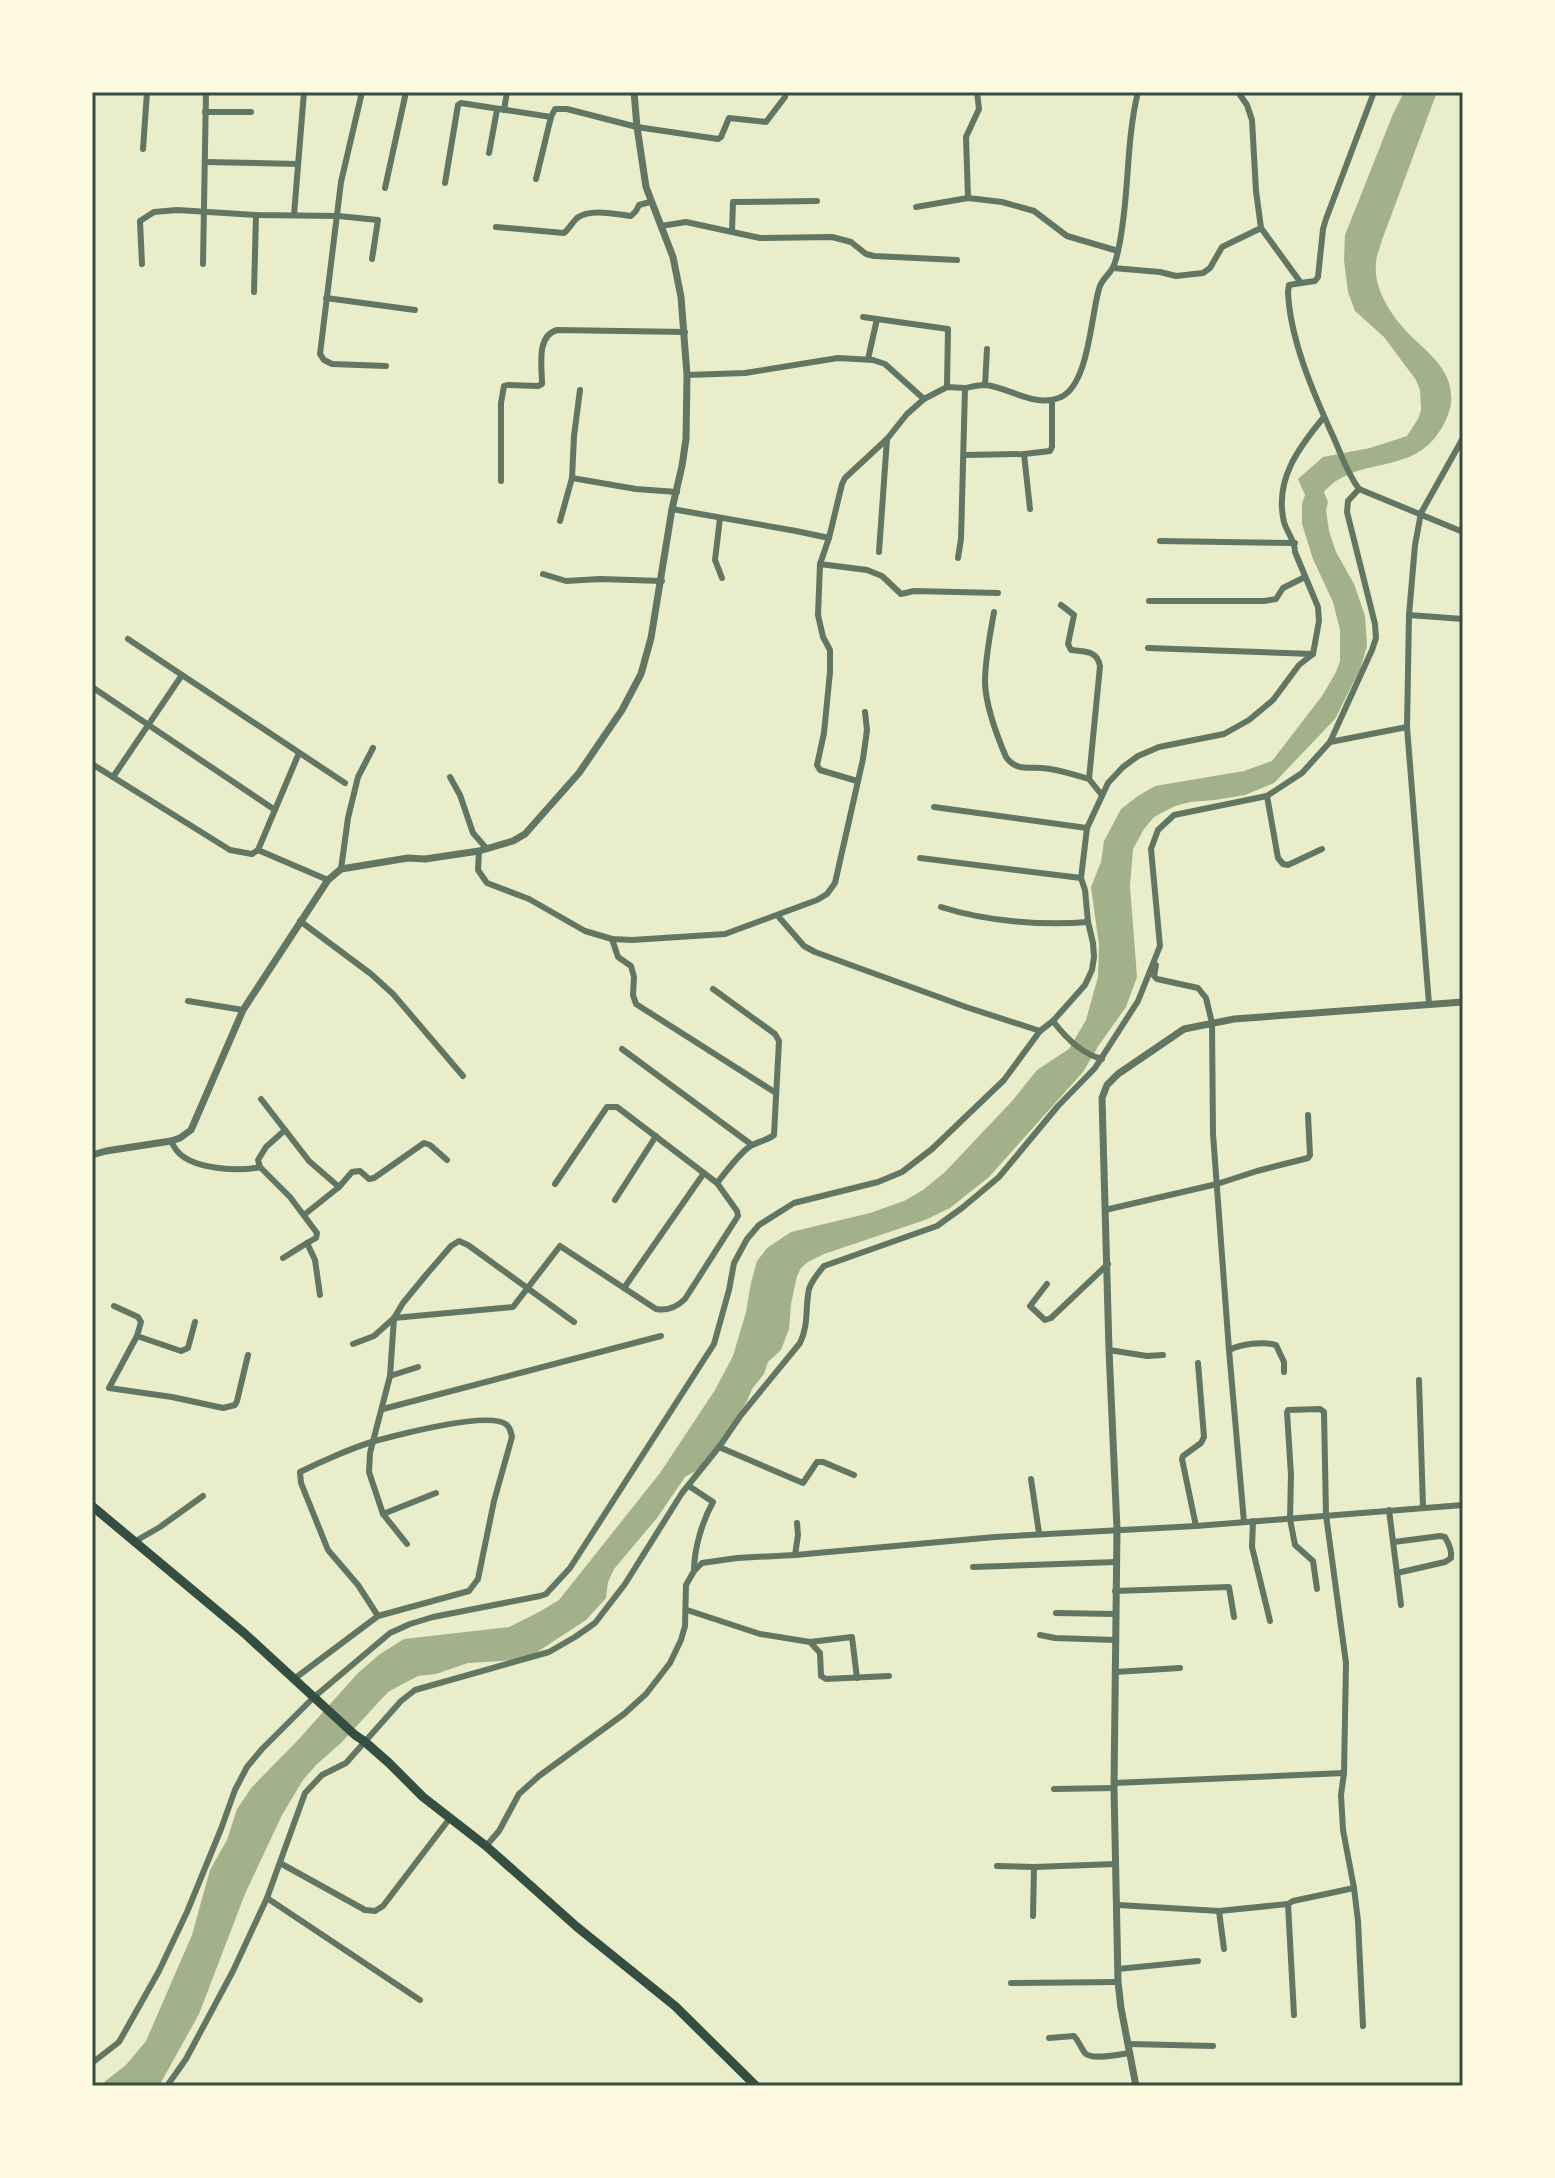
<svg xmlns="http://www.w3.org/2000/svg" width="1555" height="2178" font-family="Commissioner,sans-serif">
	<rect width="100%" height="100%" fill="#e9edc9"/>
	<path fill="#a3b18a" d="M1404 92H1437L1382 240C1380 248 1376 256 1376 264 1373 291 1395 321 1413 338 1433 357 1454 373 1451 404 1449 413 1445 424 1439 432 1411 476 1356 455 1324 492L1328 502 1326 510 1329 531 1336 552 1354 584 1365 616 1367 646 1360 669 1335 719 1274 783 1245 795 1215 800 1190 802 1175 806 1154 817 1144 829 1133 849 1130 886 1137 977 1126 1007 1099 1045 1083 1072 989 1177 950 1208 925 1220 824 1254 808 1262 801 1268 797 1276 791 1304 789 1329 781 1350 768 1362 764 1374 752 1389 747 1401 701 1468 685 1477 657 1518 614 1569 608 1582 606 1598 586 1620 531 1656 517 1660 468 1663 436 1674 418 1676 399 1686 388 1692 341 1743 316 1765 303 1780 282 1815 245 1894 199 2014 159 2086H99L126 2065 146 2041 192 1935 210 1870 227 1840 237 1809 252 1787 298 1740 358 1673 380 1654 404 1639 509 1627 539 1612 559 1600 660 1473 715 1390 733 1356 746 1312 751 1283 757 1261 767 1248 791 1232 870 1213 904 1201 923 1190 945 1172 1013 1100 1037 1070 1069 1049 1086 1020 1098 977 1099 945 1091 887 1101 862 1104 841 1121 809 1138 796 1155 786 1244 771 1272 761 1322 696 1336 672 1340 661V630L1333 602 1313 559 1302 524V504L1305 495 1298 479 1323 457 1370 448 1407 436 1418 419 1421 410 1420 390 1416 380 1384 337 1355 311 1348 292 1344 260 1345 235 1393 114Z"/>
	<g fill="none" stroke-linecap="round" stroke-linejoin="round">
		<g stroke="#617663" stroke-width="6">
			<polyline points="362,92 341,182 320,354 324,360 332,364 386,366"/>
			<path d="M1238 92 1247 105 1252 120 1256 191 1261 228 1301 283 1289 285 1288 292C1290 339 1313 392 1332 434 1341 453 1346 472 1359 489L1463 532"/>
			<polyline points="504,110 507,92"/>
			<polyline points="205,112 251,112"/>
			<polyline points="143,149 147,92"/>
			<polyline points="489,153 497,110"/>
			<polyline points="205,162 298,164"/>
			<polyline points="536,179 551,117"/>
			<polyline points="445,183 458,105 461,103 551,117 555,109 567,109 637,127 718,139 721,137 729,118 766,122 785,97"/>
			<polyline points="385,188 406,92"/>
			<polyline points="968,198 966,137 979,109 977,92"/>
			<polyline points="916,207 968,198 1002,202 1034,211 1067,236 1118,251"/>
			<polyline points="294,215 304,92"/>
			<polyline points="661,226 686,222 760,238 832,237 851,242 866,254 874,256 957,260"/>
			<path d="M496 227 564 233C569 229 572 223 577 218 590 208 616 214 631 216L636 211 639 205 650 202"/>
			<polyline points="732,232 733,202 817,201"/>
			<polyline points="142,264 140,221 154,212 177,210 256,215 338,216 378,220 372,259"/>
			<polyline points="203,264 206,92"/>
			<polyline points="1113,268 1160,272 1176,276 1203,273 1210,268 1222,247 1261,228"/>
			<polyline points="1301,283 1315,281 1318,277 1323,229 1326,219 1374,92"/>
			<polyline points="254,292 256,215"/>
			<polyline points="326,298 415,310"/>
			<polyline points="863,317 948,329 947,387"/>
			<polyline points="868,359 877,319"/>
			<polyline points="687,375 745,373 838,358 873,360 885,364 924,399"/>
			<polyline points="985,385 987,349"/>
			<path d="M965 388C971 387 978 385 984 385 1008 386 1034 409 1061 397 1089 384 1091 315 1099 289 1101 280 1108 276 1112 269 1115 264 1117 256 1118 251 1130 199 1125 145 1138 92"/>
			<polyline points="580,390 574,436 572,478 636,489 677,492"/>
			<polyline points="1463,438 1421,513 1415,545 1409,615 1463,619"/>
			<polyline points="1024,454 1030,509"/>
			<polyline points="965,455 1024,454 1050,451 1052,447 1052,400"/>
			<path d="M501 481V403L504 386 507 385 538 386 542 384C542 366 536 336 557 330L685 332"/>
			<polyline points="672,509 796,531 829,538"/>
			<polyline points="720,518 715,560 722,578"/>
			<polyline points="560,521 572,478"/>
			<polyline points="1160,541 1295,543"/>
			<polyline points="879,552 887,439"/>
			<polyline points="820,564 867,570 882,576 901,594 914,591 998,593"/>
			<polyline points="543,574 566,581 600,579 662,581"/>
			<polyline points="1149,601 1264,601 1276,599 1283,588 1305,577"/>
			<path d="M1061 605 1074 615 1068 644 1071 650C1085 652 1097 650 1100 666L1089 779 1101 794"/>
			<path d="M994 612C990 635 985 659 985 683 986 705 997 736 1006 757 1016 771 1028 767 1042 768 1058 769 1074 775 1089 779"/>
			<polyline points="1409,615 1407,727 1429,1004"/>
			<polyline points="128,639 182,675"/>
			<polyline points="1148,648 1313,654"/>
			<polyline points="92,687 275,810"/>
			<polyline points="1330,742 1407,727"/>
			<polyline points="92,764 230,850 252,854 258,850 328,880"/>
			<polyline points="113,777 182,675 345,783"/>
			<polyline points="450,777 460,795 473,833 487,849"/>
			<polyline points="857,781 820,770 817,765 824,733 830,672 830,650 823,637 818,615 820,564 829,538 842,484 845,478 887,439 907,414 924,399 947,387 965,388 961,539 958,558"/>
			<polyline points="1267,796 1278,858 1283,864 1288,865 1322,849"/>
			<polyline points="934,807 1087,828"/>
			<polyline points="258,850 299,753"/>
			<polyline points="479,851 478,870 487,883 529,899 585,931 612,939 632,940 725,934 817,900 827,894 835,883 863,759 867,730 865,712"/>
			<polyline points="920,858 1081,878"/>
			<polyline points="341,869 348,818 358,777 373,748"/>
			<path d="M941 907C985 921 1041 926 1088 922"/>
			<polyline points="778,916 804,946 815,952 966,1007 1040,1031"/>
			<polyline points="300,921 371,974 393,994 463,1076"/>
			<polyline points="612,939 618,957 631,966 634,977 633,995 636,1004 776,1093"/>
			<polyline points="1156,965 1154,976 1157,979 1198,988 1206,998 1212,1023 1213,1134 1229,1350 1244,1522"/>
			<path d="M713 989 775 1034 779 1041 774 1135C766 1141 756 1142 749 1147 737 1156 727 1171 717 1183"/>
			<polyline points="188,1001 243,1010"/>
			<path d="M1053 1021C1065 1037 1082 1054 1102 1059"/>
			<polyline points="622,1049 752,1145"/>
			<polyline points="261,1099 309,1161 339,1187"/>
			<path d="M171 1141C173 1145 175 1149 178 1152 193 1169 239 1172 260 1167L290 1197 317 1233 316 1238 307 1243 315 1260 320 1295"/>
			<polyline points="260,1167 258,1160 266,1147 285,1130"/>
			<polyline points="615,1200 656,1136"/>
			<polyline points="1105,1210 1217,1184 1257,1171 1308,1158 1310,1155 1308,1115"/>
			<polyline points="304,1215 339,1187 352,1172 360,1171 369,1179 374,1178 424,1143 430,1145 447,1160"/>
			<polyline points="283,1258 307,1243"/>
			<polyline points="1047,1284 1030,1306 1045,1320 1051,1318 1108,1264"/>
			<polyline points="624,1288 704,1173"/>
			<polyline points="114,1306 138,1317 141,1322 137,1336 109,1388 172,1397 223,1408 235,1405 237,1401 248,1355"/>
			<path d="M394 1318 513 1307 560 1246 656 1309C667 1311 677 1307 685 1299L738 1216 737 1211 717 1183 617 1107H607L555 1184"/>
			<polyline points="394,1318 390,1376 370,1453 369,1472 383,1514 407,1544"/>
			<polyline points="137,1336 181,1351 188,1348 195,1322"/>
			<polyline points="353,1344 374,1336 394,1318 403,1303 426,1275 451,1246 459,1241 468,1245 574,1322"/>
			<polyline points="1109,1350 1147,1356 1163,1355"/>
			<path d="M1229 1350C1241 1344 1263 1341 1276 1345L1284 1362V1372"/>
			<polyline points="390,1376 418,1367"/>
			<polyline points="1419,1380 1423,1507"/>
			<polyline points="383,1409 661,1336"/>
			<polyline points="719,1447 803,1483 817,1462 823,1462 854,1475"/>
			<polyline points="1031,1479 1039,1533"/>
			<path d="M689 1486 713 1502C702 1522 694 1549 694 1571"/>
			<polyline points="1389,1510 1401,1605"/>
			<polyline points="383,1514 436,1493"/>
			<polyline points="1253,1521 1252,1547 1270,1621"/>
			<polyline points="1196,1526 1182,1459 1183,1456 1201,1443 1204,1437 1198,1363"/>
			<polyline points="134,1542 160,1527 203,1496"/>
			<path d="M1394 1542 1440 1536 1445 1537C1448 1542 1452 1551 1451 1558L1445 1562 1397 1573"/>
			<polyline points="795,1555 798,1535 797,1523"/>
			<polyline points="973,1567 1116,1562"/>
			<polyline points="1317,1589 1313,1561 1295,1545 1290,1519 1291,1475 1287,1412 1288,1410 1320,1409 1324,1412 1326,1515 1346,1663 1344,1773 1341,1795 1343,1830 1354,1888 1358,1921 1363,2026"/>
			<polyline points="1115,1591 1229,1587 1234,1617"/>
			<polyline points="687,1610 760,1634 810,1642 820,1653 821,1676 826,1679 889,1676"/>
			<polyline points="1056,1613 1115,1614"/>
			<polyline points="1040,1635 1055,1638 1115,1640"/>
			<polyline points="810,1642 852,1637 857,1678"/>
			<polyline points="1115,1672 1180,1668"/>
			<path d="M294 1679 378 1616 469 1591 478 1579 494 1501 512 1437C511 1432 511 1429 507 1425 490 1410 398 1435 375 1441 354 1447 320 1462 300 1472L301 1483 328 1550 358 1585 378 1616"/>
			<polyline points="1114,1783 1344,1773"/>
			<polyline points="1054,1789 1114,1788"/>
			<polyline points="486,1846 499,1831 519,1794 539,1776 624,1714 646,1694 670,1663 681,1640 685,1626 686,1585 694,1571 702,1563 737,1558 795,1555 995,1537 1196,1526 1463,1505"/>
			<polyline points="280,1863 365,1910 375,1911 383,1906 450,1818"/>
			<polyline points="997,1866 1034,1867 1116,1864"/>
			<polyline points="267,1898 420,2000"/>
			<polyline points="1288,1904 1294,2015"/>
			<polyline points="1118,1905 1219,1911 1288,1904 1293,1901 1354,1888"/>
			<polyline points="1219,1911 1224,1949"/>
			<polyline points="1033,1916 1034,1867"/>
			<polyline points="1118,1969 1198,1961"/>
			<polyline points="1011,1983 1118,1982"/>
			<path d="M1049 2038 1074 2036C1079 2041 1080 2047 1085 2053 1092 2061 1120 2054 1130 2053"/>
			<polyline points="1129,2044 1213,2046"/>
			<path d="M92 2063 119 2042 159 1971 187 1912 221 1829 235 1790 247 1767 262 1749 313 1698 390 1633 410 1624 433 1617 540 1596 546 1594 570 1568 714 1344 729 1290 734 1263 747 1239 759 1225 794 1203 878 1182 902 1172 932 1149 1004 1080 1040 1031 1053 1021 1085 985 1092 970 1094 957 1093 943 1088 922 1085 890 1081 878 1087 828 1108 783 1123 767 1138 756 1159 747 1224 734 1249 720 1273 700 1299 665 1313 654 1319 621 1318 607 1295 552C1295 540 1287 533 1284 522 1274 480 1299 447 1324 417"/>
			<path d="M167 2086 186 2059 233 1971 267 1898 305 1793 322 1775 346 1763 401 1701 415 1690 549 1652 575 1637 595 1623 625 1584 682 1493 719 1447 741 1415 800 1343C809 1325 805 1307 809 1289 812 1280 818 1273 824 1266L937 1226 962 1208 999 1177 1058 1106 1095 1068 1138 1001 1160 946 1151 849 1158 830 1174 815 1267 796 1302 773 1330 742 1372 650 1376 638 1375 624 1347 512 1348 501 1359 489"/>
		</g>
		<g stroke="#617663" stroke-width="7">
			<polyline points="92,1155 106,1151 171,1141 180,1138 191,1130 243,1010 328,880 341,869 408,858 425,859 479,851 513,841 525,834 579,773 622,710 641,674 651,638 672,509 682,466 686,439 687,375 681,297 673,257 646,187 637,127 634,92"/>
			<polyline points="1136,2086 1121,2008 1118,1982 1114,1788 1117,1529 1109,1350 1102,1098 1107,1085 1118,1074 1184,1029 1234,1019 1463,1002"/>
		</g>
		<polyline stroke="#344e41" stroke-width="9" points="92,1506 244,1633 355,1735 364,1741 389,1763 423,1797 486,1846 577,1927 675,2006 756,2086"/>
	</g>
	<rect width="1555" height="2178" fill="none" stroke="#fefae0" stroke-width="188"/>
	<rect x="94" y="94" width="1367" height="1990" fill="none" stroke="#344e41" stroke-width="3"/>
</svg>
